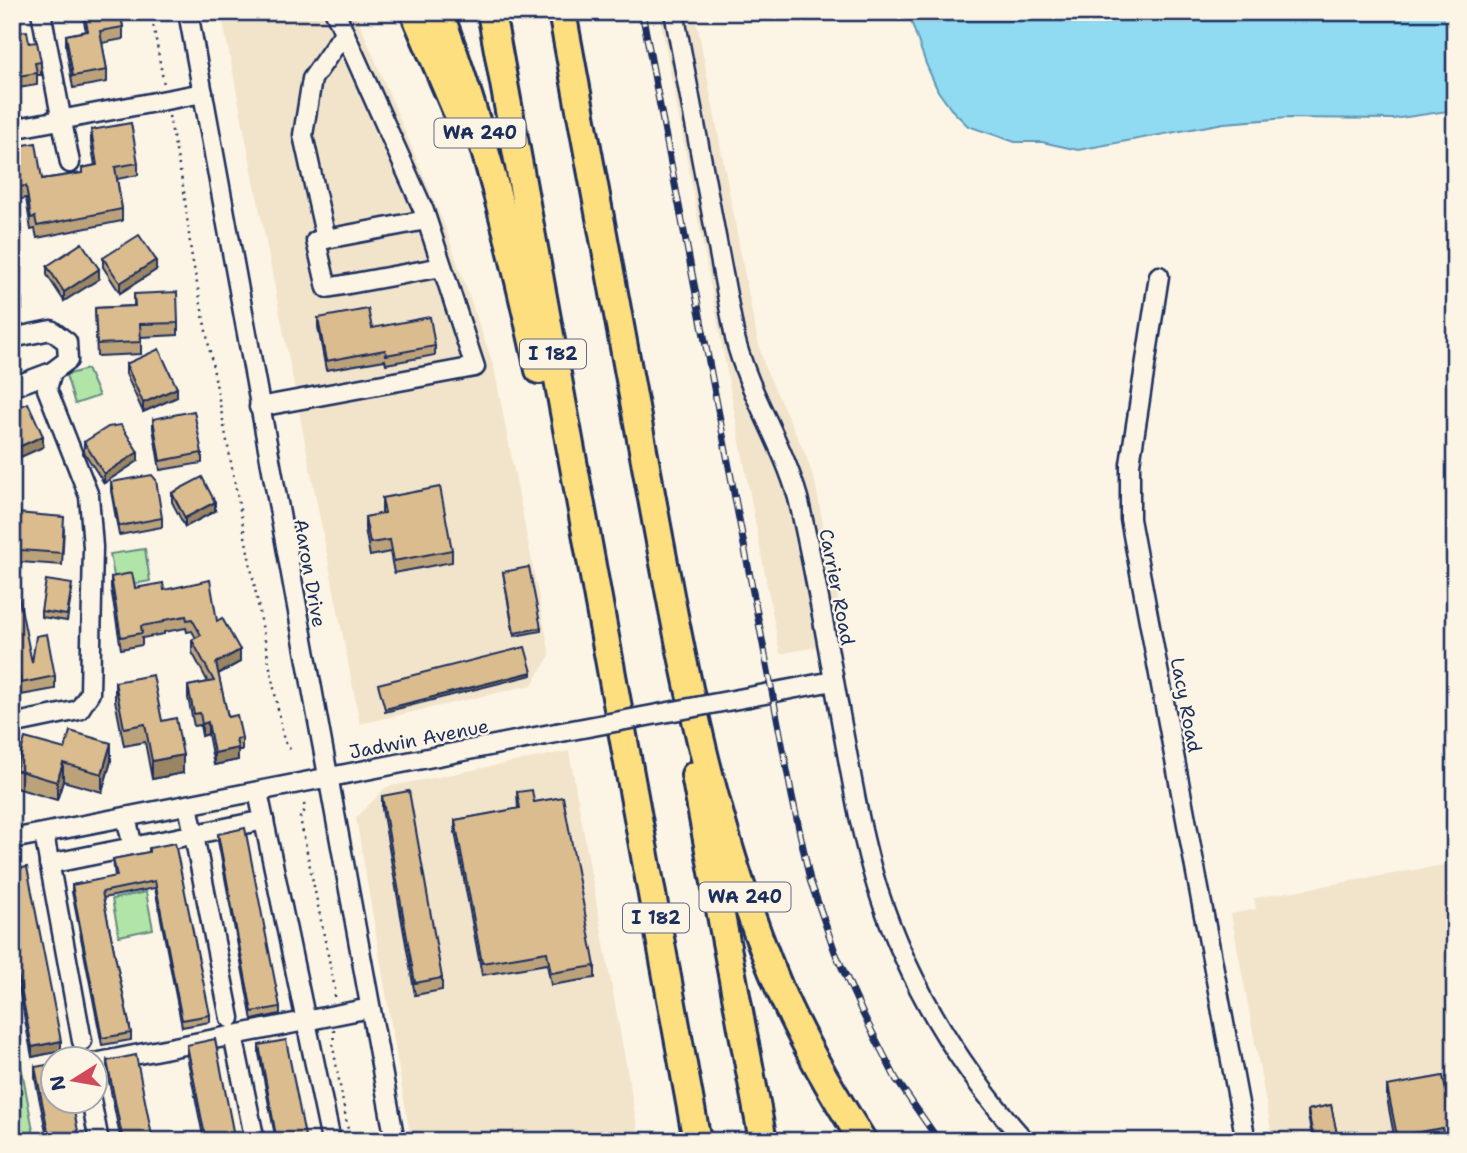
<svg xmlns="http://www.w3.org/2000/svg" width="1467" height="1153" font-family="'Shantell Sans',sans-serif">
	<rect width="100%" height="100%" fill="#fcf5e5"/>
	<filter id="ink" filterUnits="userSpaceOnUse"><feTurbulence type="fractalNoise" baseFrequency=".0143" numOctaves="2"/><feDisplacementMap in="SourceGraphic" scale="14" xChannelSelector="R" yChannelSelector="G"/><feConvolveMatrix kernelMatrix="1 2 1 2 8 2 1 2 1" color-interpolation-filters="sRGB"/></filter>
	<g filter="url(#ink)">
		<g fill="#f2e4cb">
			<polygon points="221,12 355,12 445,227 494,367 550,655 532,685 360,724"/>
			<polygon points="659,12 695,12 756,333 765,368 805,453 815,482 846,641 780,654"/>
			<polygon points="569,751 640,1141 411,1141 356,818 386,787"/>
			<polygon points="1455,863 1455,1141 1273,1141 1231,914 1256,909 1254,898"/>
		</g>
		<g fill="#b1e5a7" stroke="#668a82" stroke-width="2">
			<polygon points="87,369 99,396 75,404 66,375"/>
			<polygon points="145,549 150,581 116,587 110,554"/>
			<polygon points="146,892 153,929 119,936 112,899"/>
			<polygon points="12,1016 35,1141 12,1141"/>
		</g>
		<polygon fill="#90dbf1" stroke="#6196b6" stroke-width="2" points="908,12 1455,12 1455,110 1393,119 1288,118 1224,123 1078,150 1042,142 1015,142 968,126 951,109 938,91 926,64"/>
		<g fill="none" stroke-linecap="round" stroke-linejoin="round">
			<g stroke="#1b2f5e" stroke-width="23">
				<g id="minor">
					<polyline points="41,12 70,163"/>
					<polyline points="188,12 395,1141"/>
					<path d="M674 12 735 338C749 394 782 442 798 498 817 578 830 661 845 742 854 791 862 839 877 887 907 981 959 1067 1025 1141"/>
					<polyline points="344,33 312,79 303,135 326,239 426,220"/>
					<polyline points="12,129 203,93"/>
					<polyline points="326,239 316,241 327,288 442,267"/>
					<polyline points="1159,276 1130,464 1130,519 1246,1141"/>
					<polyline points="12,338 51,330 67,342 68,360 52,372 47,389 89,496 93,547 90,693 79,710 12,724"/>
					<polyline points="12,387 52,372"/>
					<polyline points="259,407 475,367 424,211 335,12"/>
					<polyline points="749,697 833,681"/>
					<polyline points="258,792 331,1141"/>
					<polyline points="188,805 230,1018"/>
					<polyline points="44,834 82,1041"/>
					<polyline points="12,839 556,733"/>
					<polyline points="133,847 264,820"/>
					<polyline points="49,864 133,847 126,817"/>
					<polyline points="233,1035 255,1141"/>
					<polyline points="94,1063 370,1008"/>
					<polyline points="91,1100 99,1141"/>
				</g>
			</g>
			<g stroke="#1b2f5e" stroke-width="32">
				<g id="highway">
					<polyline points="414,12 456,110"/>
					<path d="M439 12C483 128 513 249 539 370"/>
					<polyline points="491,12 697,1141"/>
					<path d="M562 12C591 167 620 322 648 477 679 645 711 828 778 985 801 1040 831 1091 863 1141"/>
					<polyline points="695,775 763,1141"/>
				</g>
			</g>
			<g stroke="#1b2f5e" stroke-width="2.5" stroke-dasharray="2 5" stroke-linecap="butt">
				<polyline points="151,12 164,85"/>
				<polyline points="169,116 184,191 191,252 284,741 293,753"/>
				<polyline points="304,804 305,810 300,818 335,989 335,999"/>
				<polyline points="334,1030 333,1047 350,1141"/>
			</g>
			<use href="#minor" stroke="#fcf5e5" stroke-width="18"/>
			<use href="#highway" stroke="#fedf80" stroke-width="26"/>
			<g stroke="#1b2f5e" stroke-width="7">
				<polyline id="rail" points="642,12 792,796 810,880 835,952 862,1012 896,1079 939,1141"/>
			</g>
			<use href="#rail" stroke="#fcf5e5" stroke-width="4.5" stroke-dasharray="13" stroke-linecap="butt"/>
			<g stroke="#1b2f5e" stroke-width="23" stroke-linecap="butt">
				<polyline id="minor-bridge" points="556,733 749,697"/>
			</g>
			<use href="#minor-bridge" stroke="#fcf5e5" stroke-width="18"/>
		</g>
		<g fill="#bca27a" stroke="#1b2f5e" stroke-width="2">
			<polygon points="82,12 120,12 123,27 123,39 102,43 107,70 107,82 73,88 66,47 66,35 86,31"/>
			<polygon points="12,33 29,43 41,62 41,75 37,75 37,85 12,89"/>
			<polygon points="91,130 138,163 138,175 117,179 122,209 122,221 37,238 35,229 31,230 26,198 12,201 12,147 42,179 82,173 82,168 95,165 91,143"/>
			<polygon points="103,258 156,270 120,293 103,267"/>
			<polygon points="47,266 99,279 64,301 47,275"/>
			<polygon points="134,294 178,323 178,335 141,337 141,354 97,356 95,308 134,306"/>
			<polygon points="318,318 372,328 435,346 435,355 386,364 385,360 326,370 318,327"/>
			<polygon points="126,364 177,397 143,412 126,374"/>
			<polygon points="153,419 202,453 202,463 160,470 153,428"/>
			<polygon points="84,442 138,461 104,483 84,452"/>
			<polygon points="111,482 162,518 162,527 119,535 111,491"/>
			<polygon points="172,493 215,511 185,527 172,502"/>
			<polygon points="382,498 452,550 452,562 394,573 390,552 370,556 365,529 365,517 382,514"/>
			<polygon points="64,529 62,565 20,562 19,581 12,581 12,536"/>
			<polygon points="503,572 541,628 541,631 514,636"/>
			<polygon points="111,577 135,588 164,590 217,621 240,662 218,674 228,717 242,738 242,750 238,750 238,760 214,765 208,734 202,736 200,725 194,726 188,698 188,686 208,682 192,652 192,640 196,638 192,631 187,632 186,628 164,632 164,634 142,638 142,645 121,649 111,588"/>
			<polygon points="72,590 67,621 41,617 41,611"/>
			<polygon points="12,600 32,663 55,676 55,689 21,695 13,656 12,656"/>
			<polygon points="115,682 162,721 183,773 152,779 145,742 124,746 115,700"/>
			<polygon points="65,749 111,761 102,792 63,781 57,800 16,788 16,770"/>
			<polygon points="517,792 534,802 595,966 595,978 551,985 547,964 482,975 455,832 455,820 518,809"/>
			<polygon points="382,796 442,978 442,990 415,995 382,809"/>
			<polygon points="218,834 280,1007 280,1014 252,1020 218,841"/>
			<polygon points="149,848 210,1015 210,1022 182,1027 155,888 103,898 131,1033 131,1040 102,1045 72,892 72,885 115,877 113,859 149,852"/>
			<polygon points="12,870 61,1051 32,1057 12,952"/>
			<polygon points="187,1045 235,1141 204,1141 187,1056"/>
			<polygon points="259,1045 306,1141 276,1141 259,1054"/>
			<polygon points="107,1061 153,1141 121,1141 107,1072"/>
			<polygon points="35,1067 80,1141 48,1141 35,1078"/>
			<polygon points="1387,1086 1452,1123 1455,1122 1455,1141 1395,1141 1387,1098"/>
			<polygon points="1331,1105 1338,1141 1313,1141 1308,1116 1308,1110"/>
		</g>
		<g fill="#998463" stroke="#1b2f5e" stroke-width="2">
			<polygon points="156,260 156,270 120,293 120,283"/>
			<polygon points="99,269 99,279 64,301 64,292"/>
			<polygon points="22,301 22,310 12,312 12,303"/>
			<polygon points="177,388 177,397 143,412 143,403"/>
			<polygon points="43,436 43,447 12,461 12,450"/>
			<polygon points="138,452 138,461 104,483 104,474"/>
			<polygon points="215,502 215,511 185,527 185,518"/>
			<polygon points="240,650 240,662 216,675 216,663"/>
			<polygon points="532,672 532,675 385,712 385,709"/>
			<polygon points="208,722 208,734 202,736 202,724"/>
			<polygon points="111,743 111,761 102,792 102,774"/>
			<polygon points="238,748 238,760 214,765 214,753"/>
			<polygon points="183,755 183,773 152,779 152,761"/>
			<polygon points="63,763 63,781 57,800 57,782"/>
			<polygon points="61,1041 61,1051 32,1057 32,1047"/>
		</g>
		<g fill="#dbbc8e" stroke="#1b2f5e" stroke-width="2">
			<polygon points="84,12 120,12 123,27 100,31 107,70 73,76 66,35 88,31"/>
			<polygon points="27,31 29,43 37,42 41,62 35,63 37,73 12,77 12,33"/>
			<polygon points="131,123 138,163 115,167 122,209 37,226 35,217 31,218 26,186 12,188 12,147 36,143 42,179 83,173 82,168 97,165 91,130"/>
			<polygon points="139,235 156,260 120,283 103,258"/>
			<polygon points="82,243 99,269 64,292 47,266"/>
			<polygon points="12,259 13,259 22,301 12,303"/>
			<polygon points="177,292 178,323 140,324 141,342 97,344 95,308 135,306 134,294"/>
			<polygon points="368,309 372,328 430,317 435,346 386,355 385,350 326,361 318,318"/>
			<polygon points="159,349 177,388 143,403 126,364"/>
			<polygon points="28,403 43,436 12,450 12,410"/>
			<polygon points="194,411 202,453 160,461 153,419"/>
			<polygon points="121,425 138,452 104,474 84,442 108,427"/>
			<polygon points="152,475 156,480 162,518 119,526 111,482"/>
			<polygon points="202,477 215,502 185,518 172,493"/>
			<polygon points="440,487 452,550 394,561 390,540 370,543 365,517 385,513 382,498"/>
			<polygon points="16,513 64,517 62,553 20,550 19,569 12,568 12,536 15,536"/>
			<polygon points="529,567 541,628 514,633 503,572"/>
			<polygon points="132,573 135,588 163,583 164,590 210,580 217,621 222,618 240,650 216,663 228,717 237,715 242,738 236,739 238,748 214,753 208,722 202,724 200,713 194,714 188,686 214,681 192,640 201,635 192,619 187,620 186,616 164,620 164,622 141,626 142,633 121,637 111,577"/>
			<polygon points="46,580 72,584 67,615 41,611"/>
			<polygon points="19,598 32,663 36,636 47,634 55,676 21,683 13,643 12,643 12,600"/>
			<polygon points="525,647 532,672 385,709 378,684"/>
			<polygon points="153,675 162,721 176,718 183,755 152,761 145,724 124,728 115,682"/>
			<polygon points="70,731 111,743 102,774 63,763 57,782 16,770 25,738 65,749"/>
			<polygon points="532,790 534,802 563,797 595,966 551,973 547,952 482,963 455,820 520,808 517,792"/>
			<polygon points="409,791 442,978 415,983 382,796"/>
			<polygon points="245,828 280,1007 252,1012 218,834"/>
			<polygon points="175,843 210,1015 182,1020 155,881 102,892 131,1033 102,1038 72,885 117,876 113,859 149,852 149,848"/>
			<polygon points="27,867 61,1041 32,1047 12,942 12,870"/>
			<polygon points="215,1039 235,1141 206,1141 187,1045"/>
			<polygon points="286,1040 306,1141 277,1141 259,1045"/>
			<polygon points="136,1055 153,1141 123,1141 107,1061"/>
			<polygon points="52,1064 52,1101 72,1101 80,1141 50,1141 35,1067"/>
			<polygon points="1443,1076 1452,1123 1455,1122 1455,1136 1444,1138 1442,1128 1397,1136 1387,1086"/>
			<polygon points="1331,1105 1338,1139 1330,1141 1314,1141 1308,1110"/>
		</g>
	</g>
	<g text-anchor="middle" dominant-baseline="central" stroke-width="5" stroke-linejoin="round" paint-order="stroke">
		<g fill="#fcf5e5" stroke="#5e6a86" stroke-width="2">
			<rect x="434.5" y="118.5" width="91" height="29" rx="5"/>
			<rect x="520" y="339.5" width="66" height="29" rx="5"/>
			<rect x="699.5" y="882.5" width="91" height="29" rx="5"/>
			<rect x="623" y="903.5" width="66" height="29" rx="5"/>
		</g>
		<g font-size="18" font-weight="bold" fill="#1b2f5e">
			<text x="480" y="133">WA 240</text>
			<text x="553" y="354">I 182</text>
			<text x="745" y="897">WA 240</text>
			<text x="656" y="918">I 182</text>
		</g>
		<g font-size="19" fill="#1b2f5e" stroke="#fcf5e5">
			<text transform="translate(310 573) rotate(80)">Aaron Drive</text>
			<text transform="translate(837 587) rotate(79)">Carrier Road</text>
			<text transform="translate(1186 705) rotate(79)">Lacy Road</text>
			<text transform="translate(419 739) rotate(-11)">Jadwin Avenue</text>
		</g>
	</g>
	<rect width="1467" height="1153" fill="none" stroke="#fcf5e5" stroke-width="42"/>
	<rect x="21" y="21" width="1425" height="1111" fill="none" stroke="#1b2f5e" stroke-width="2.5" filter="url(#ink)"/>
	<g transform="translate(74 1080) rotate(259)"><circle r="33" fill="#fcf5e5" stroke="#a2a6af" stroke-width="2"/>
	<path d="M0-5L12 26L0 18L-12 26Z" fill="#d1495b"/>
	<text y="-10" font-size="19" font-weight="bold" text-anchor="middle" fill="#1b2f5e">N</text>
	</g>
</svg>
